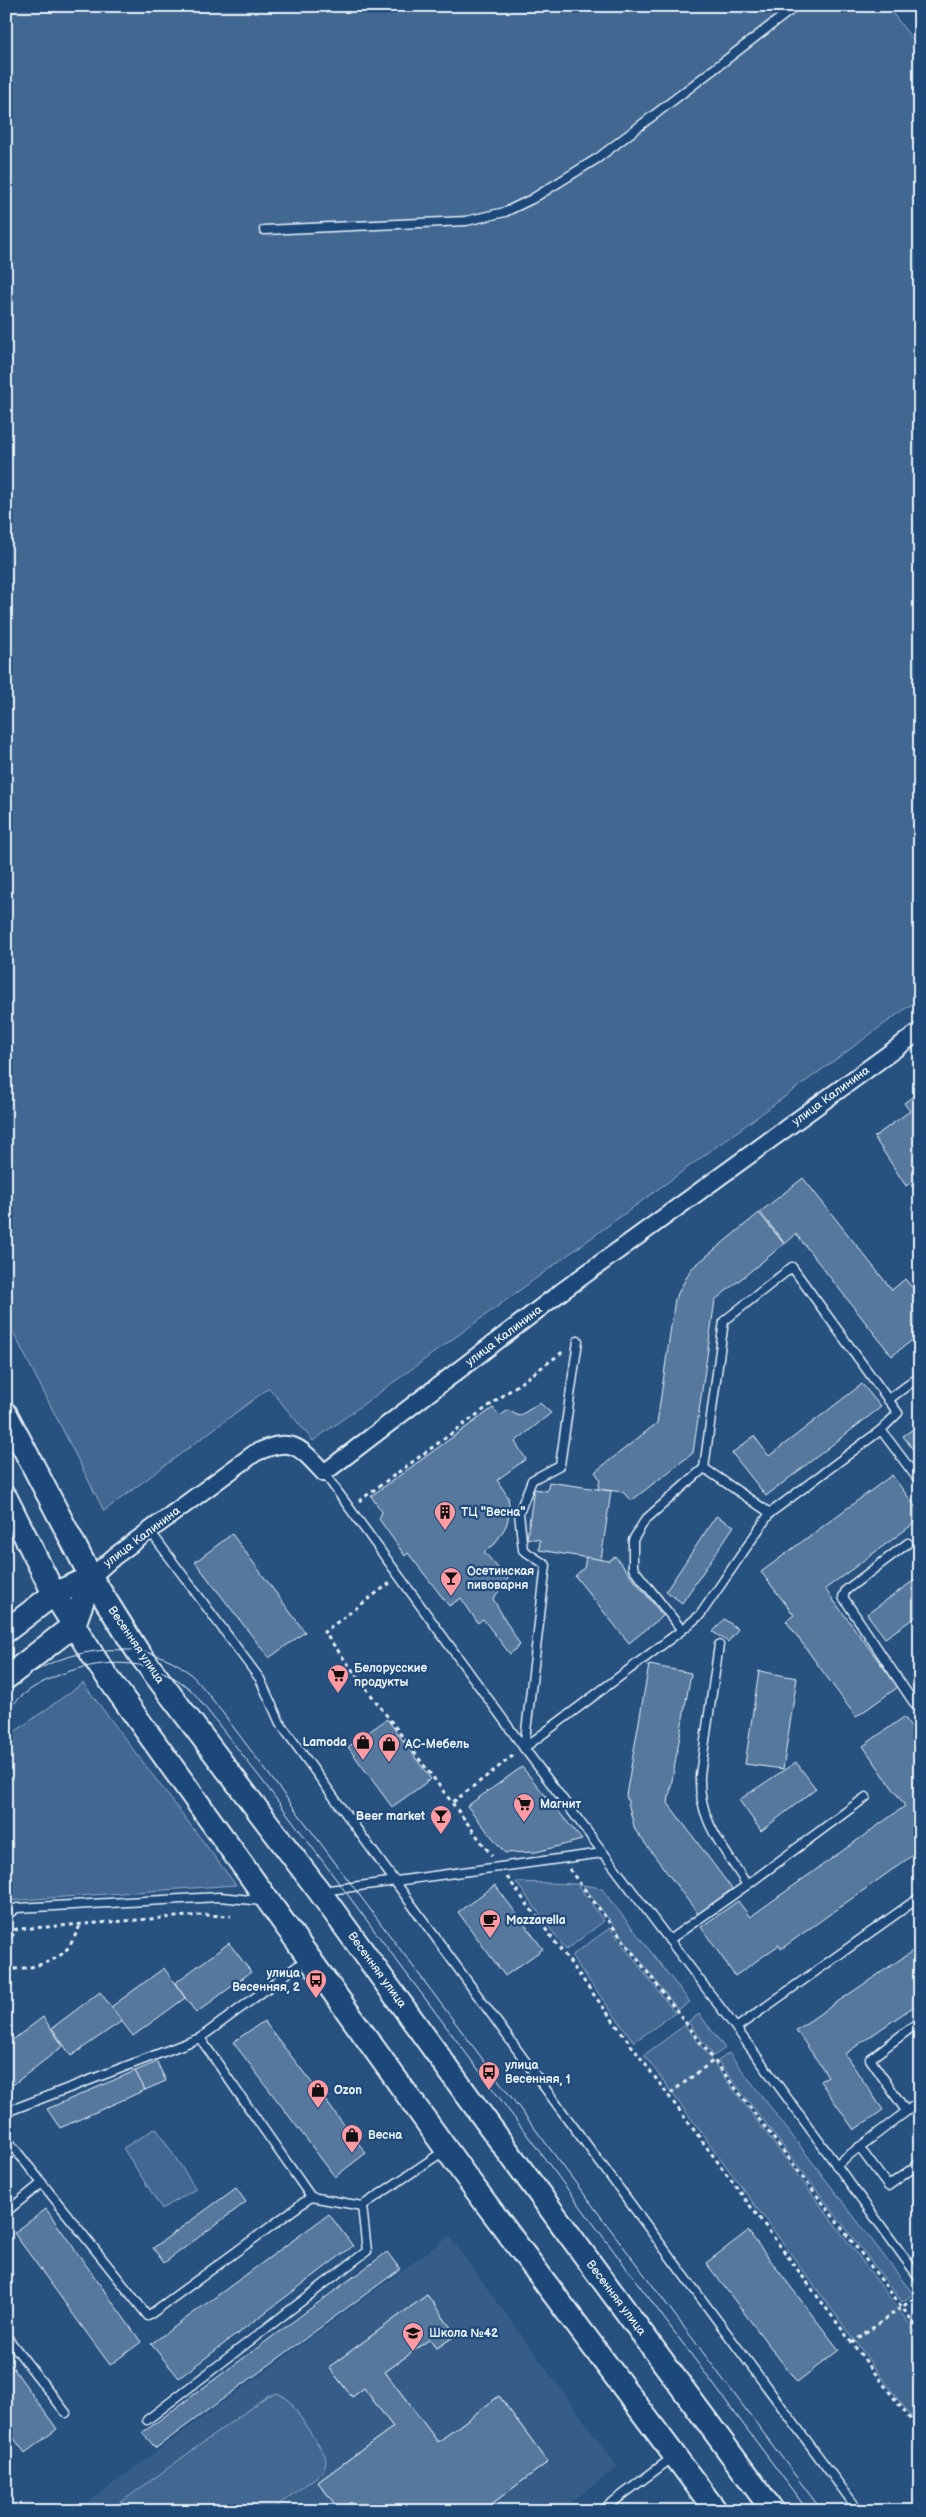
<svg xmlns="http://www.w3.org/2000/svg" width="926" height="2517" font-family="'Balsamiq Sans',sans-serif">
	<rect width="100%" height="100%" fill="#27517f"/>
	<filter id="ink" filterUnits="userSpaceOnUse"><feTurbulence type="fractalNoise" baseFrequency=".02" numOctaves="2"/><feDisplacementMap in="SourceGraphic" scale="10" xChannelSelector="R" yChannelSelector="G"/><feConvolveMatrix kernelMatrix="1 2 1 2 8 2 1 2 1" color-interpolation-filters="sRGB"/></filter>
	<g filter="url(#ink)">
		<polygon fill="#355d88" points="449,2236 618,2467 559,2511 76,2511"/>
		<g fill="#436891" stroke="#96acc4">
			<polygon points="6,6 887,6 920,49 920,998 313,1441 269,1388 104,1511 6,1318"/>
			<polygon points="83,1683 236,1885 6,1901 6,1738"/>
			<polygon points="516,1882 577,1884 604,1921 566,1950"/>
			<polygon points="583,1885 601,1888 690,2002 678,2010"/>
			<polygon points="610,1928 675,2013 634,2042 571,1956"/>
			<polygon points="699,2014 725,2048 714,2056 688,2022"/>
			<polygon points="685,2025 920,2338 920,2429 644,2055"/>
			<polygon points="729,2053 913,2294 902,2302 718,2061"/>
			<polygon points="156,2128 196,2189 162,2209 123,2148"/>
			<path d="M278 2393 289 2400 325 2455C327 2463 325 2468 320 2474L270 2511H109L267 2396Z"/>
		</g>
		<g fill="#57789d" stroke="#e8f1f8">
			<polygon points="920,1091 920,1176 906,1186 874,1137 910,1111 904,1103"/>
			<polygon points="803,1178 892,1290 905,1279 920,1297 920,1334 892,1356 796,1234 785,1244 760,1212"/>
			<polygon points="920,1178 920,1198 911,1185"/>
			<polygon points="759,1213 784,1244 715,1300 693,1453 631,1501 623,1492 598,1489 600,1479 595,1472 657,1423 675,1299 691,1269"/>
			<polygon points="862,1384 881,1407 766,1496 732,1453 754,1436 769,1456"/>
			<polygon points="540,1403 551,1413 515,1442 526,1459 497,1480 508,1497 510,1512 506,1526 495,1544 484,1552 508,1579 493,1599 520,1645 510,1654 483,1619 478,1623 461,1598 449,1606 408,1553 405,1556 379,1519 382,1512 371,1496 493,1408 500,1416 508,1410 519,1416"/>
			<polygon points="920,1424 920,1459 903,1436"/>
			<polygon points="892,1475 920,1513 920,1519 825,1589 898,1687 856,1717 786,1621 794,1615 761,1572"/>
			<polygon points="549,1482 611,1491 601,1560 539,1550 540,1540 527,1538 534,1489 547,1491"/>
			<polygon points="716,1516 734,1526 682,1603 666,1591"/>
			<polygon points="232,1534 305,1632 269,1658 195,1562"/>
			<polygon points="615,1556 663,1616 629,1643 575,1576 584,1568 586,1557 609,1561"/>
			<polygon points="920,1576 920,1614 885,1638 867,1614"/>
			<polygon points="724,1619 738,1629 728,1642 713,1632"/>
			<polygon points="649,1665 691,1673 668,1803 732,1889 698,1914 635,1830 626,1795"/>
			<polygon points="759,1671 797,1678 783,1769 745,1764"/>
			<polygon points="904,1717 920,1739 920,1834 914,1838 920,1850 781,1949 779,1945 735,1976 701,1927 738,1901 750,1917 905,1806 863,1746"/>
			<polygon points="387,1719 431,1779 392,1807 348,1747"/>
			<polygon points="796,1762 816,1789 761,1831 739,1800"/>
			<polygon points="522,1767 582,1840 536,1852 505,1853 467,1806"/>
			<polygon points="495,1885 543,1949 505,1976 458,1912"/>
			<polygon points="229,1943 251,1972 196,2013 175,1983"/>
			<polygon points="920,1946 920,2002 845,2054 883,2110 854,2130 820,2081 828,2076 796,2030"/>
			<polygon points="164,1968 185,1998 133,2036 111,2007"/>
			<polygon points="100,1992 122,2021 71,2056 52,2028"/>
			<polygon points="43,2017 63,2046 6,2090 6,2045"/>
			<polygon points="264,2021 366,2153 335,2177 233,2042"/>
			<polygon points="157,2062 166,2081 145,2090 135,2071"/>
			<polygon points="135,2071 145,2090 60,2128 47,2109"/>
			<polygon points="236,2188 246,2202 164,2263 153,2248"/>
			<polygon points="46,2209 141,2342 110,2365 14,2233"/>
			<polygon points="329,2214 353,2246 179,2378 151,2344"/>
			<polygon points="748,2231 839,2350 797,2382 706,2263"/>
			<polygon points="387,2252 400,2269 156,2448 142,2433"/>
			<polygon points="427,2295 456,2335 437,2348 430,2339 385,2372 438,2442 499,2396 548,2462 482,2511 439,2511 457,2498 427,2458 382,2491 397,2511 357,2511 351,2502 340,2511 318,2482 393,2427 364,2388 352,2397 329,2367"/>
			<polygon points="427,2295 456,2335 437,2348 430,2339 385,2372 438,2442 499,2396 548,2462 482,2511 357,2511 351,2502 340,2511 318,2482 393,2427 364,2388 352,2397 329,2367"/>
			<polygon points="6,2358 57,2429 25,2453 6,2428"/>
		</g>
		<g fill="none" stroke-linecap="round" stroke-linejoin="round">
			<g stroke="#e8f1f8" stroke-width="11">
				<g id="lane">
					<polyline points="264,230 466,221 505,212 532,199 598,158 796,6"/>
					<polyline points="888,1400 920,1376"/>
					<polyline points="881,1430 920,1482"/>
					<polyline points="704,1468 770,1513"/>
					<polyline points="324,1473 524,1748 736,2028 920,2279"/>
					<polyline points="150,1531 260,1679 280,1723 396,1883 558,2106 859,2511"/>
					<polyline points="908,1543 846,1590 843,1597 920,1712"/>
					<polyline points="524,1748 682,1630 700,1615 770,1513 881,1430 898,1413 792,1267 724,1321 704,1468 645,1520 633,1540 633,1568 682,1630"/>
					<polyline points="524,1748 546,1565 523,1550 519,1513 532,1480 560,1465 578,1341"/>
					<polyline points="747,1885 866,1797"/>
					<polyline points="322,1891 603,1853"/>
					<polyline points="6,1915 17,1908 219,1897 263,1901"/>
					<path d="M669 1940 747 1885C724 1848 698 1821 700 1775L719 1645"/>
					<polyline points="736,2028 920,1897"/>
					<polyline points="906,2111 870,2059 920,2021"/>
					<polyline points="6,2112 200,2038 307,1959"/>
					<polyline points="6,2138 148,2316 311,2197 200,2038"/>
					<polyline points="859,2147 888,2186 920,2163"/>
					<polyline points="836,2165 920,2101"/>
					<polyline points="311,2197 362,2206 444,2151"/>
					<polyline points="6,2212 42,2183"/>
					<polyline points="6,2336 66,2413"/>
					<polyline points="147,2420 367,2251 362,2206"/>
					<polyline points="601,2511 673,2457"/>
				</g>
			</g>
			<g stroke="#e8f1f8" stroke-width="20">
				<path id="street" d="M91 1577 115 1556 255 1453C292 1436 299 1446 324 1473L561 1292 920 1031"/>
			</g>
			<g stroke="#e8f1f8" stroke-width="26">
				<g id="secondary">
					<polyline points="6,1414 91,1577 138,1652 319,1891 504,2146 773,2511"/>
					<polyline points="6,1498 54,1594 99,1665 464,2174 716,2511"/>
					<polyline points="6,1631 54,1594 91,1577"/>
					<polyline points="6,1678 74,1625 91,1577"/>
				</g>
			</g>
			<g stroke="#e8f1f8" stroke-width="3" stroke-dasharray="4 4" stroke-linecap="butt">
				<polyline points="359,1501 564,1351"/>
				<polyline points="390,1583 324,1632 492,1856"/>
				<polyline points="453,1802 514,1755"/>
				<polyline points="569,1869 714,2060"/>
				<polyline points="507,1877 668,2095"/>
				<polyline points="6,1930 202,1915 231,1916"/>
				<polyline points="6,1943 17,1930"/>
				<path d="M6 1969C24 1970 54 1964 66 1950 72 1944 76 1933 80 1926"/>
				<polyline points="920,2294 852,2343 920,2432"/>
				<polyline points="852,2343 668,2095 714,2060 920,2331"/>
			</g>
			<use href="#lane" stroke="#1f4a7a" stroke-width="8"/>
			<use href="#street" stroke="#1f4a7a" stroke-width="16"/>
			<use href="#secondary" stroke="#1f4a7a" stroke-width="22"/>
			<g stroke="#e8f1f8" stroke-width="1">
				<path d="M6 1693C19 1682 32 1672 47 1665 86 1646 152 1641 187 1671 200 1682 211 1698 222 1712L822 2511"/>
				<path d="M6 1710C16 1702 25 1692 36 1686 86 1658 151 1651 194 1693L262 1780 808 2511"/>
			</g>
		</g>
	</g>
	<defs>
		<g id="building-pin" transform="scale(1.125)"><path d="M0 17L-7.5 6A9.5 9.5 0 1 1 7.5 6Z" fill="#ff9aa2" stroke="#1f4a7a"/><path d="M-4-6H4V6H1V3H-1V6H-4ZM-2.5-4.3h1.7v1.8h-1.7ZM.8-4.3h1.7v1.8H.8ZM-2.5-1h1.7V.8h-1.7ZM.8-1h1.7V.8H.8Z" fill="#111"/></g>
		<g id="bar-pin" transform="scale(1.125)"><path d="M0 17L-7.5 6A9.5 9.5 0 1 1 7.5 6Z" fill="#ff9aa2" stroke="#1f4a7a"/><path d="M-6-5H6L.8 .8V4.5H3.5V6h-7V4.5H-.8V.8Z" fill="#111"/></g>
		<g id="supermarket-pin" transform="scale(1.125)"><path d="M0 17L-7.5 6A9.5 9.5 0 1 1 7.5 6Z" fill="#ff9aa2" stroke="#1f4a7a"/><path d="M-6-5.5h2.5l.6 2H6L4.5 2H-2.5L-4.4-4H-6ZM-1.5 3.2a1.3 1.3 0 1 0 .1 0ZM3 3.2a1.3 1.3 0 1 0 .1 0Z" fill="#111"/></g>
		<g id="shop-pin" transform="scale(1.125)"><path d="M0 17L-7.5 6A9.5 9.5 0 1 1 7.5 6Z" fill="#ff9aa2" stroke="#1f4a7a"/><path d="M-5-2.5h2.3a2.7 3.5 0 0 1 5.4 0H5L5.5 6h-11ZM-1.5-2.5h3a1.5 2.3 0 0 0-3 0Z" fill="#111"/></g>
		<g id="cafe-pin" transform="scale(1.125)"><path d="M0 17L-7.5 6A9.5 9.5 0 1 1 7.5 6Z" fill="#ff9aa2" stroke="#1f4a7a"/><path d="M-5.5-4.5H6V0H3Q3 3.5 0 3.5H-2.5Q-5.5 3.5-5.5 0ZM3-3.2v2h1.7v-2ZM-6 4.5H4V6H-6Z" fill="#111"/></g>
		<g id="bus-pin" transform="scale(1.125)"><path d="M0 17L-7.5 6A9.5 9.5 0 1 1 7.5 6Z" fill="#ff9aa2" stroke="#1f4a7a"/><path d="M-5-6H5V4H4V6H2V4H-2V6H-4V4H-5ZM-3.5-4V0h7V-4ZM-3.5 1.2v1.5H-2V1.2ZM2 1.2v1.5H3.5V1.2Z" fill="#111"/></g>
		<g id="school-pin" transform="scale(1.125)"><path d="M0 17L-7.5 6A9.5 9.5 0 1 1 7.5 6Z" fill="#ff9aa2" stroke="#1f4a7a"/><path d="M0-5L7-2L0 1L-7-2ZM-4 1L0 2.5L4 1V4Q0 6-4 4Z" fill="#111"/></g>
	</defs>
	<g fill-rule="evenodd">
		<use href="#building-pin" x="445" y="1512"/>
		<use href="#bar-pin" x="451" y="1578"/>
		<use href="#supermarket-pin" x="338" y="1675"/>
		<use href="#shop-pin" x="363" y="1742"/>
		<use href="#shop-pin" x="389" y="1744"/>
		<use href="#supermarket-pin" x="524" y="1804"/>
		<use href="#bar-pin" x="441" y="1816"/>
		<use href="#cafe-pin" x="490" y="1920"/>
		<use href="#bus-pin" x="316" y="1980"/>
		<use href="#bus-pin" x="489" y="2072"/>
		<use href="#shop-pin" x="318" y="2090"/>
		<use href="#shop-pin" x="352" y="2135"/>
		<use href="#school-pin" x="413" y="2333"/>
	</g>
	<g text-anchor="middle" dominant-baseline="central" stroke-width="4.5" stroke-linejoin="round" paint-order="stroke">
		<g font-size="12" fill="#e8f1f8" stroke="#1f4a7a">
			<text transform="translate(831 1096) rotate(-36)">улица Калинина</text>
			<text transform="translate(504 1336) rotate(-37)">улица Калинина</text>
			<text transform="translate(142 1537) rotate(-37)">улица Калинина</text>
			<text transform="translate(136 1645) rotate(56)">Весенняя улица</text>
			<text transform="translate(377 1970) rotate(54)">Весенняя улица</text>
			<text transform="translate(616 2298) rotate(53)">Весенняя улица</text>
		</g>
		<g font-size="12" font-weight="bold" fill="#e8f1f8" stroke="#1f4a7a" text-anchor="start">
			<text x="461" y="1512">ТЦ "Весна"</text>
			<text x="467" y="1571">Осетинская<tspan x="467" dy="14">пивоварня</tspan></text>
			<text x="354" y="1668">Белорусские<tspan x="354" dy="14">продукты</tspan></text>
			<text x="347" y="1742" text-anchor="end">Lamoda</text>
			<text x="405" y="1744">АС-Мебель</text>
			<text x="540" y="1804">Магнит</text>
			<text x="425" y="1816" text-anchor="end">Beer market</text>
			<text x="506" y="1920">Mozzarella</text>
			<text x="300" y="1973" text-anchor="end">улица<tspan x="300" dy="14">Весенняя, 2</tspan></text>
			<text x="505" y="2065">улица<tspan x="505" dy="14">Весенняя, 1</tspan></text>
			<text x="334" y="2090">Ozon</text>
			<text x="368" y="2135">Весна</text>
			<text x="429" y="2333">Школа №42</text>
		</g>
	</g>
	<rect width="926" height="2517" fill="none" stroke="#1f4a7a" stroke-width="25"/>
	<rect x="12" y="12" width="901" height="2492" fill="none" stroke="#e8f1f8" stroke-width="2" filter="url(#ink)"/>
</svg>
